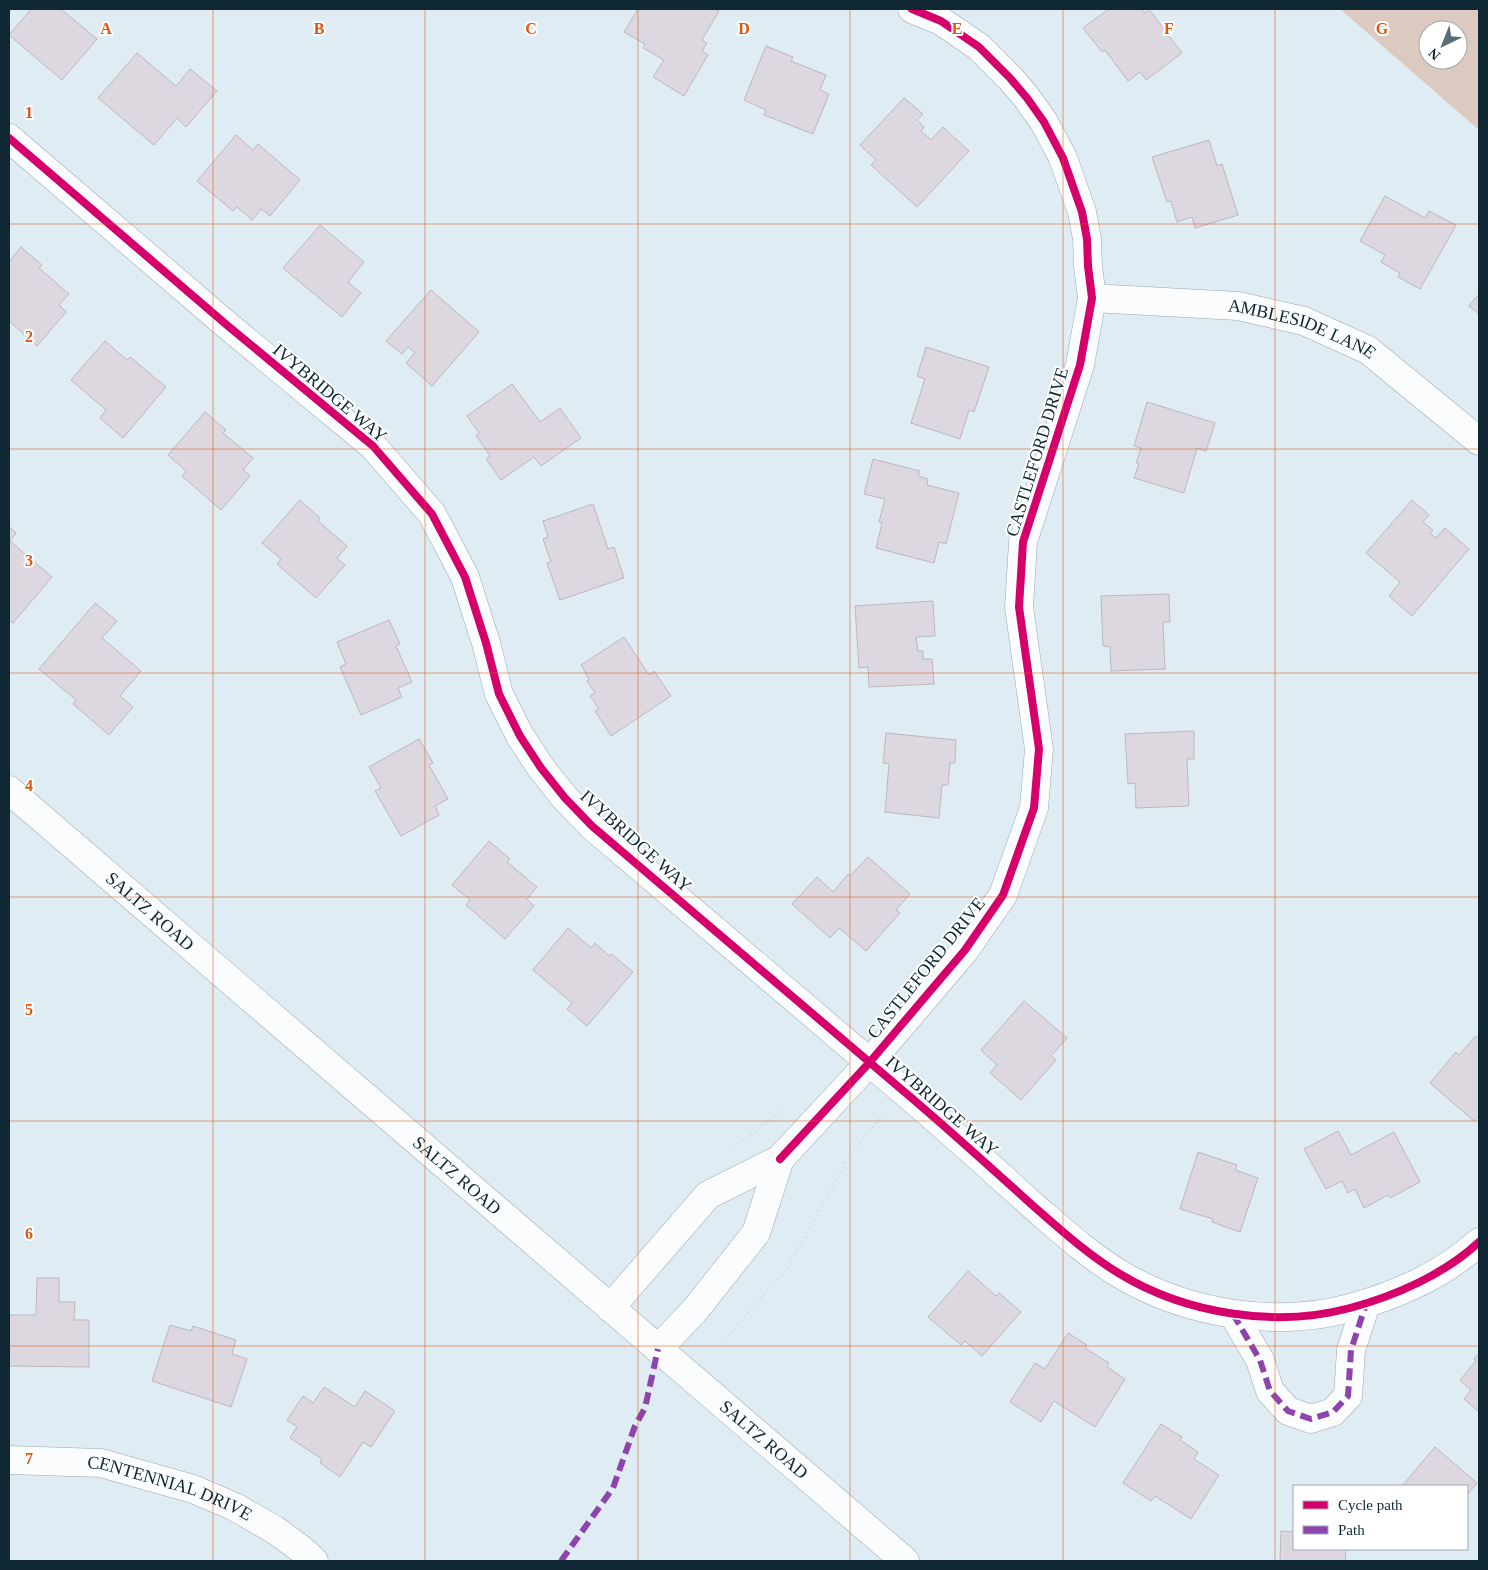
<svg xmlns="http://www.w3.org/2000/svg" width="1488" height="1570" font-family="'Times New Roman',serif">
	<rect width="100%" height="100%" fill="#dfecf3"/>
	<path fill="#dcc9c0" fill-rule="evenodd" d="M1340 9H1479V130ZM1428 30H1458V60H1428Z"/>
	<g fill="#ddd8e0" stroke="#bcb7bf">
		<polygon points="31,9 61,9 97,39 62,80 9,35"/>
		<polygon points="638,9 715,9 719,11 702,40 707,43 702,51 708,55 684,96 653,77 664,60 643,48 645,44 624,32"/>
		<polygon points="1109,9 1142,9 1145,13 1149,9 1182,53 1146,80 1140,72 1128,81 1105,50 1102,52 1083,28"/>
		<polygon points="766,46 793,57 791,61 826,75 820,90 829,94 813,134 764,115 766,110 744,100"/>
		<polygon points="137,53 176,86 190,69 217,91 186,127 177,118 154,145 98,98"/>
		<polygon points="904,98 923,114 917,120 924,127 921,131 931,140 943,127 969,151 917,207 871,165 876,160 860,145"/>
		<polygon points="236,135 253,150 258,144 300,180 270,216 261,209 252,220 237,207 233,211 197,181"/>
		<polygon points="1209,140 1217,166 1222,164 1238,215 1195,228 1192,217 1177,222 1171,201 1167,202 1152,157"/>
		<polygon points="1385,196 1425,218 1429,211 1456,225 1420,289 1398,277 1400,273 1381,262 1385,255 1360,241"/>
		<polygon points="320,225 364,262 348,282 361,293 342,317 283,268"/>
		<polygon points="21,247 42,265 39,268 69,294 59,305 66,312 37,346 9,321 9,262"/>
		<polygon points="431,290 479,332 432,386 406,363 415,353 408,347 402,354 386,341"/>
		<polygon points="1479,294 1479,314 1469,306"/>
		<polygon points="105,341 127,360 130,357 166,387 123,438 100,418 106,410 71,380"/>
		<polygon points="926,347 989,367 974,412 969,410 960,439 911,423 925,379 917,376"/>
		<polygon points="512,384 540,422 560,408 581,438 541,466 534,457 501,480 486,459 490,456 476,435 479,433 467,416"/>
		<polygon points="1147,402 1215,423 1206,451 1197,448 1184,493 1134,478 1139,463 1136,463 1141,448 1134,446"/>
		<polygon points="205,412 226,430 223,433 253,458 243,470 250,476 221,510 182,476 186,471 168,455"/>
		<polygon points="873,459 920,471 918,476 928,479 927,485 959,493 946,544 939,542 934,563 876,548 882,523 879,522 885,499 864,494"/>
		<polygon points="300,500 320,518 318,521 347,546 337,558 345,565 316,598 277,564 281,559 262,543"/>
		<polygon points="1412,500 1429,515 1423,522 1433,530 1430,533 1436,538 1445,528 1469,549 1412,616 1389,596 1400,582 1366,553"/>
		<polygon points="593,504 608,549 614,547 624,578 560,600 547,563 551,562 543,539 548,537 543,521"/>
		<polygon points="9,527 16,533 10,541 52,577 13,623 9,620"/>
		<polygon points="1169,594 1170,622 1163,622 1165,669 1111,671 1110,647 1103,646 1101,596"/>
		<polygon points="933,601 935,636 916,637 918,651 923,651 923,659 932,659 934,684 869,687 868,667 859,668 855,606"/>
		<polygon points="95,603 117,621 102,638 141,671 120,696 133,707 109,735 73,704 76,700 39,669"/>
		<polygon points="389,620 400,644 396,646 412,682 398,688 402,697 361,715 340,667 346,664 337,642"/>
		<polygon points="624,637 649,675 654,671 671,696 611,736 595,711 599,709 590,696 595,693 587,681 589,679 581,665"/>
		<polygon points="1194,731 1194,759 1187,759 1189,806 1136,808 1135,783 1128,784 1125,734"/>
		<polygon points="886,733 956,740 955,763 950,763 948,785 942,785 939,818 885,812 889,764 883,763"/>
		<polygon points="419,739 433,763 429,765 448,799 435,806 439,815 401,836 375,791 381,788 369,767"/>
		<polygon points="489,841 510,859 507,862 537,887 527,899 534,906 505,939 466,905 470,900 452,885"/>
		<polygon points="868,857 910,894 896,910 900,913 866,951 839,928 830,938 792,904 817,877 833,892 848,874 850,876"/>
		<polygon points="568,928 591,948 595,943 609,956 611,954 633,972 587,1026 567,1009 572,1003 533,970"/>
		<polygon points="1024,1001 1067,1038 1051,1056 1056,1060 1021,1100 990,1073 997,1065 981,1050"/>
		<polygon points="1476,1036 1479,1039 1479,1115 1474,1121 1430,1083 1456,1052 1459,1055"/>
		<polygon points="1338,1131 1351,1155 1394,1132 1420,1182 1390,1198 1388,1195 1364,1208 1355,1189 1348,1193 1342,1181 1326,1189 1304,1149"/>
		<polygon points="1198,1152 1237,1165 1235,1170 1258,1178 1240,1232 1212,1222 1213,1219 1180,1209"/>
		<polygon points="968,1271 996,1296 999,1293 1021,1312 982,1356 965,1341 961,1345 928,1317"/>
		<polygon points="37,1278 59,1278 59,1302 75,1302 74,1320 89,1320 89,1367 9,1366 9,1315 36,1315"/>
		<polygon points="170,1325 191,1331 193,1326 236,1340 232,1354 247,1359 231,1407 152,1381"/>
		<polygon points="1068,1333 1087,1345 1085,1348 1109,1363 1107,1367 1125,1379 1095,1427 1054,1401 1041,1422 1010,1402 1035,1363 1045,1369"/>
		<polygon points="1479,1353 1479,1412 1464,1399 1471,1390 1460,1380 1476,1361 1474,1359"/>
		<polygon points="324,1387 355,1407 365,1391 395,1411 371,1447 363,1442 340,1477 320,1463 322,1459 290,1438 297,1427 287,1420 303,1396 313,1403"/>
		<polygon points="1161,1424 1182,1437 1180,1440 1198,1452 1194,1459 1219,1475 1191,1519 1155,1496 1151,1501 1123,1483"/>
		<polygon points="1435,1447 1477,1483 1467,1495 1467,1486 1402,1486"/>
		<polygon points="1281,1531 1294,1532 1294,1549 1346,1549 1345,1561 1280,1561"/>
	</g>
	<g fill="none" stroke-linecap="round" stroke-linejoin="round">
		<g stroke="#98a8b0" stroke-width="29">
			<g id="minor">
				<path d="M9 138 228 326 373 446 432 514 465 577 486 643 499 694 520 736 541 768 565 798 592 826C695 914 798 1002 901 1089 945 1126 988 1165 1031 1204 1060 1229 1088 1255 1120 1274 1186 1314 1276 1328 1350 1308 1395 1296 1445 1274 1479 1242"/>
				<path id="s1" d="M1092 298 1238 306 1304 321 1368 350 1479 441"/>
				<path id="s2" d="M9 790 905 1561"/>
				<polyline points="780,1159 869,1063 965,950 1003,895 1034,808 1039,749 1019,607 1023,542 1080,365 1092,298 1088,266 1087,239 1082,212 1063,158 1044,122 1027,98 1010,78 979,47 941,21 912,9"/>
				<polyline points="610,1308 708,1195 780,1159 756,1233 695,1310 658,1349"/>
				<polyline points="1233,1314 1260,1360 1270,1391 1288,1411 1311,1419 1333,1412 1348,1396 1351,1350 1366,1304"/>
				<path id="s3" d="M9 1460 101 1463 193 1489 235 1507 275 1530 301 1549 314 1561"/>
			</g>
		</g>
		<g stroke="#d5d9dc" stroke-width="3" stroke-dasharray="1 4" stroke-linecap="butt">
			<polyline points="735,1147 785,1108"/>
			<polyline points="725,1340 787,1268 851,1154 884,1113"/>
		</g>
		<use href="#minor" stroke="#fafcfd" stroke-width="28"/>
		<g stroke="#8e44ad" stroke-width="6" stroke-dasharray="12 6" stroke-linecap="butt">
			<polyline points="1233,1314 1260,1360 1270,1391 1288,1411 1311,1419 1333,1412 1348,1396 1351,1350 1366,1304"/>
			<polyline points="561,1561 613,1488 635,1426 645,1408 658,1349"/>
		</g>
		<g stroke="#fff" stroke-width="11">
			<g id="cycleway">
				<path d="M9 138 228 326 373 446 432 514 465 577 486 643 499 694 520 736 541 768 565 798 592 826C695 914 798 1002 901 1089 945 1126 988 1165 1031 1204 1060 1229 1088 1255 1120 1274 1186 1314 1276 1328 1350 1308 1395 1296 1445 1274 1479 1242"/>
				<polyline points="780,1159 869,1063 965,950 1003,895 1034,808 1039,749 1019,607 1023,542 1080,365 1092,298 1088,266 1087,239 1082,212 1063,158 1044,122 1027,98 1010,78 979,47 941,21 912,9"/>
			</g>
		</g>
		<use href="#cycleway" stroke="#d6006c" stroke-width="8"/>
	</g>
	<path fill="none" stroke="#dd570e" stroke-width="1" stroke-opacity="0.55" d="M213 9V1561M425 9V1561M638 9V1561M850 9V1561M1063 9V1561M1275 9V1561M9 224H1479M9 449H1479M9 673H1479M9 897H1479M9 1121H1479M9 1346H1479"/>
	<g text-anchor="middle" dominant-baseline="central" stroke-width="4" stroke-linejoin="round" paint-order="stroke">
		<g font-size="18" fill="#0f2833" stroke="#fff">
			<text stroke="none"><textPath href="#s1" startOffset="214">AMBLESIDE LANE</textPath></text>
			<text transform="translate(330 393) rotate(40)">IVYBRIDGE WAY</text>
			<text transform="translate(1037 452) rotate(-73)">CASTLEFORD DRIVE</text>
			<text transform="translate(636 841) rotate(42)">IVYBRIDGE WAY</text>
			<text stroke="none"><textPath href="#s2" startOffset="186">SALTZ ROAD</textPath></text>
			<text transform="translate(926 968) rotate(-51)">CASTLEFORD DRIVE</text>
			<text transform="translate(942 1106) rotate(41)">IVYBRIDGE WAY</text>
			<text stroke="none"><textPath href="#s2" startOffset="591">SALTZ ROAD</textPath></text>
			<text stroke="none"><textPath href="#s2" startOffset="996">SALTZ ROAD</textPath></text>
			<text stroke="none"><textPath href="#s3" startOffset="165">CENTENNIAL DRIVE</textPath></text>
		</g>
	</g>
	<g font-size="16" text-anchor="middle" font-weight="bold" fill="#dd570e" stroke="#fff" stroke-width="4" stroke-linejoin="round" paint-order="stroke">
		<text x="106" y="34">A</text>
		<text x="319" y="34">B</text>
		<text x="531" y="34">C</text>
		<text x="744" y="34">D</text>
		<text x="957" y="34">E</text>
		<text x="1169" y="34">F</text>
		<text x="1382" y="34">G</text>
		<text x="29" y="118">1</text>
		<text x="29" y="342">2</text>
		<text x="29" y="566">3</text>
		<text x="29" y="791">4</text>
		<text x="29" y="1015">5</text>
		<text x="29" y="1239">6</text>
		<text x="29" y="1464">7</text>
	</g>
	<rect width="1488" height="1570" fill="none" stroke="#0f2833" stroke-width="20"/>
	<rect x="1293" y="1485" width="175" height="65" fill="#ffffff" stroke="#9fa9ad"/>
	<rect x="1303" y="1501" width="25" height="8" fill="#d6006c" stroke="#9fa9ad"/>
	<text x="1338" y="1510" font-size="15" fill="#0f2833">Cycle path</text>
	<rect x="1303" y="1526" width="25" height="8" fill="#8e44ad" stroke="#9fa9ad"/>
	<text x="1338" y="1535" font-size="15" fill="#0f2833">Path</text>
	<g transform="translate(1443 45) rotate(223)"><circle r="24" fill="#ffffff" stroke="#9fa9ad"/>
	<path d="M0-4L9 19L0 12L-9 19Z" fill="#586d76"/>
	<text y="-8" font-size="14" font-weight="bold" text-anchor="middle" fill="#0f2833">N</text>
	</g>
</svg>
